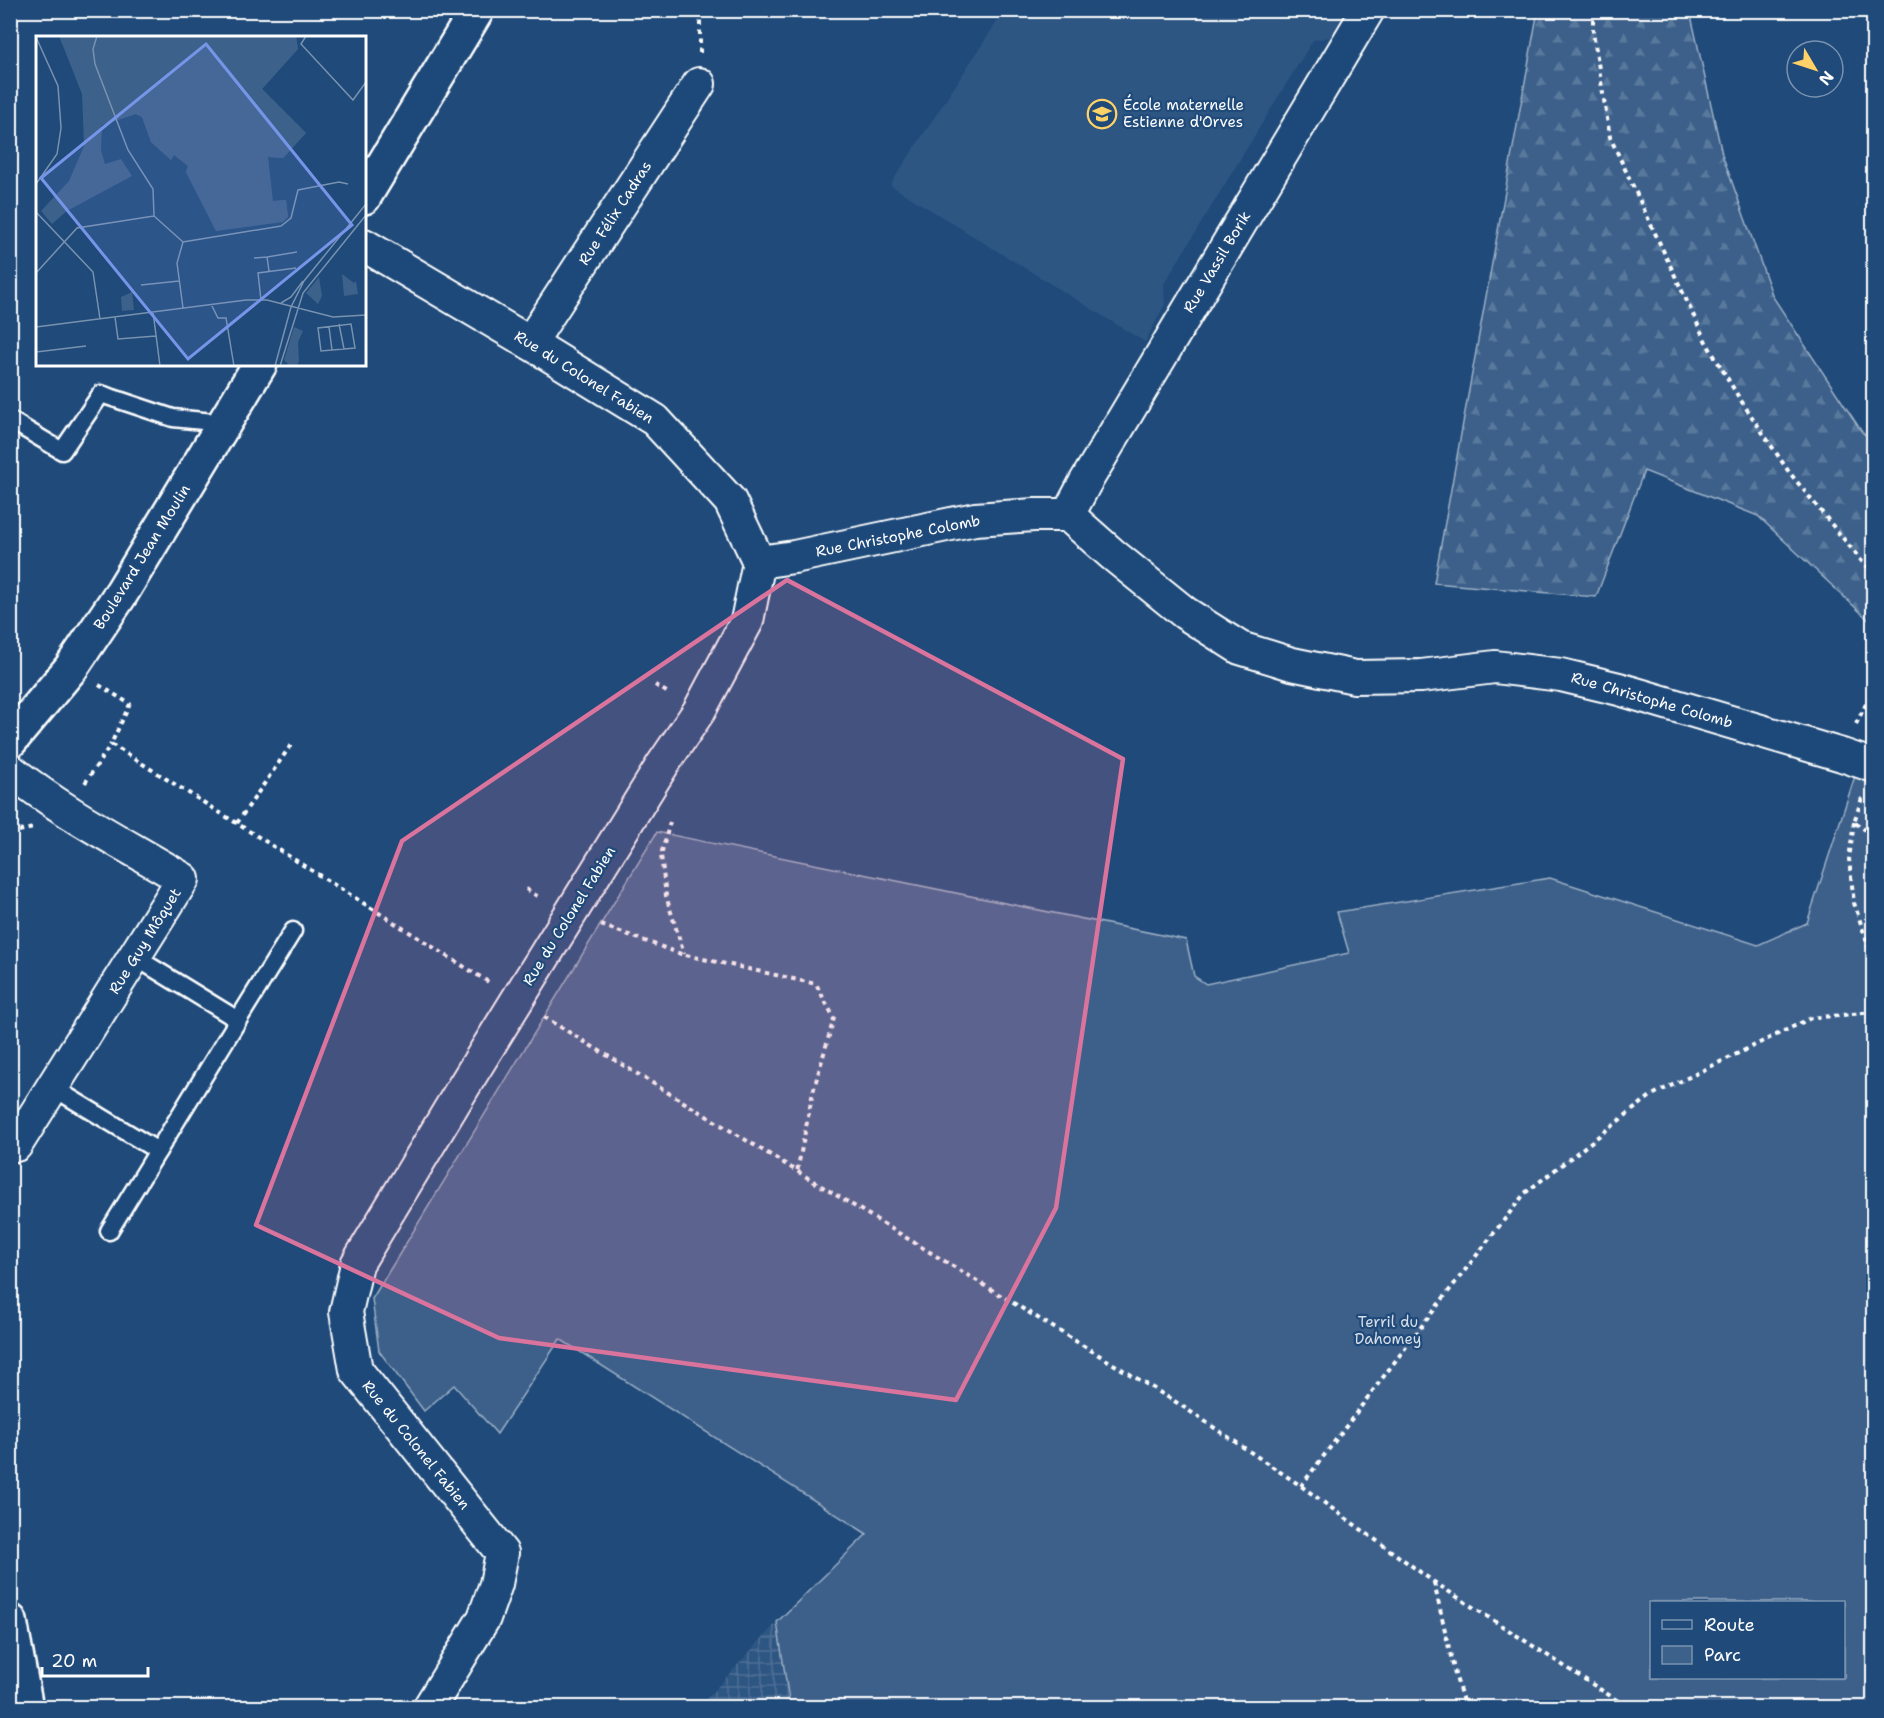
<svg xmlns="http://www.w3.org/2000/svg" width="1884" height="1718" font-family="'Shantell Sans',sans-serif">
	<defs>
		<pattern id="industrial-grid" width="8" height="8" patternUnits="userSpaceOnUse" patternTransform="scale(1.5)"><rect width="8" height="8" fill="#2e5683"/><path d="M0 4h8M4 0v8" fill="none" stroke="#4d6f96"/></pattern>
		<pattern id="forest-firs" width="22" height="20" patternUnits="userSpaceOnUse" patternTransform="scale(1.5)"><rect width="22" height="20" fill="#3c618b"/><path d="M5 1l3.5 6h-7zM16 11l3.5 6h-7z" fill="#59799c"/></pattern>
	</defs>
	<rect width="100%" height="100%" fill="#1f4a7a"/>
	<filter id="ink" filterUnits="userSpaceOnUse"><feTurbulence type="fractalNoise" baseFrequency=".0167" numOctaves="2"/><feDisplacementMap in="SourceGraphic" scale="12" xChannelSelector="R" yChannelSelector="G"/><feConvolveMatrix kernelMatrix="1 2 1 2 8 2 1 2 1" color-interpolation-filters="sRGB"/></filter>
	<g filter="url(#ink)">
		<polygon fill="#2e5683" points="1336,11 1343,15 1330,37 1313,40 1164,284 1165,304 1145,342 890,185 1004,11"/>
		<polygon fill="url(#industrial-grid)" points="777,1622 790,1707 699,1707"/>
		<polygon fill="url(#forest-firs)" stroke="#9eb0c5" stroke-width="1.5" points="1538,10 1690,11 1722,154 1773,297 1862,432 1873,442 1873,624 1758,516 1644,471 1596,597 1434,583"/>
		<path fill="#3c618b" stroke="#9eb0c5" stroke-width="1.5" fill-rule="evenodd" d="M1873 733V1707H790L777 1622 867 1534 560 1339 497 1434 454 1385 424 1411 379 1351 372 1299 657 832 1186 940 1194 976 1206 984 1349 953 1337 912 1550 878 1758 945 1807 923 1854 779ZM1652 1602H1844V1678H1652Z"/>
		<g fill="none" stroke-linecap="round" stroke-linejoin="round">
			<g stroke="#fff" stroke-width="21">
				<g id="service">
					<polyline points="10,420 62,451 101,394 173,418 223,423"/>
					<polyline points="135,957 238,1020 293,931"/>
					<polyline points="52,1087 158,1151"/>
					<polyline points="109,1231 238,1020"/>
				</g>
			</g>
			<g stroke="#fff" stroke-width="36">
				<g id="minor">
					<polyline points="364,245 530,343 655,420 730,501 759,562 747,621 699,711 663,764 464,1086 357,1264 346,1312 356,1370 502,1553 496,1584 484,1618 429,1708"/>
					<polyline points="530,343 699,84"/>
					<polyline points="1068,515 1085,483 1368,10"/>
					<polyline points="759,562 794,557 975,519 1034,515 1068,515 1112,554 1185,613 1240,648 1292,664 1355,677 1421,676 1495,667 1561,675 1619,689 1842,755 1874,766"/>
					<path d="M10 770C63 813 125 844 183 879L16 1145"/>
				</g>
			</g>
			<g stroke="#fff" stroke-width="38">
				<g id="tertiary">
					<polyline points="364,197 477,10"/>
					<polyline points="10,741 71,668 122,592 260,364"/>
				</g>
			</g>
			<g stroke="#fff" stroke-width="38">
				<polyline id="secondary" points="10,1621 26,1708"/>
			</g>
			<g stroke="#fff" stroke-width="4" stroke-dasharray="4.5 4.5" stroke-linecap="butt">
				<polyline points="1593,10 1593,32 1610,137 1706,342 1738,396 1789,472 1864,564 1874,571"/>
				<polyline points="700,53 700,10"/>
				<polyline points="99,685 130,704 111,744 490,983"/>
				<polyline points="655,685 670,694"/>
				<polyline points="1856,724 1874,688"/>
				<polyline points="85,783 111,744"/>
				<polyline points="1862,798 1854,822 1874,836"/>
				<polyline points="670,822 661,855 666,896 684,954"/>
				<polyline points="1854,822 1849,859 1854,903 1869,948 1872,1012"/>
				<polyline points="237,823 291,745"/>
				<polyline points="10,833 33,828"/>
				<polyline points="526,889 540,898"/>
				<polyline points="601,925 681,954 816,984 834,1018 813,1092 797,1172"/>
				<polyline points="544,1017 1179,1404 1301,1486 1434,1582 1629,1708"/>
				<polyline points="1301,1486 1424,1323 1525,1193 1652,1095 1811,1018 1874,1012"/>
				<polyline points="1434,1583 1455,1674 1465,1708"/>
			</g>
			<use href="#service" stroke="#1f4a7a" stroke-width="16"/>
			<use href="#minor" stroke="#1f4a7a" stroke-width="32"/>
			<use href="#tertiary" stroke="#1f4a7a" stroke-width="33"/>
			<use href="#secondary" stroke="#1f4a7a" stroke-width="33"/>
		</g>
	</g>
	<path fill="#da749d" fill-opacity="0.2" stroke="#da749d" stroke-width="4.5" stroke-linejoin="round" d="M787 580 1123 759 1056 1208 956 1400 499 1338 256 1225 402 841Z"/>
	<defs>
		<g id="school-ring" transform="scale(1.5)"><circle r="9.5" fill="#1f4a7a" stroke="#ffd166" stroke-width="1.5"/><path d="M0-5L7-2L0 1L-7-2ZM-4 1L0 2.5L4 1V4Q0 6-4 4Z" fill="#ffd166"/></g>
	</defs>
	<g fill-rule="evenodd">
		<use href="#school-ring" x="1102" y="114"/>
	</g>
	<g text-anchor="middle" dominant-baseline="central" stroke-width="4.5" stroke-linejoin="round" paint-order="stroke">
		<g font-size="15" fill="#fff" stroke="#1f4a7a" text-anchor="start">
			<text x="1123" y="105">École maternelle<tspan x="1123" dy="17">Estienne d'Orves</tspan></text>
		</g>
		<g font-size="15" fill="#fff" stroke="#1f4a7a">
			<text transform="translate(615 213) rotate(-57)">Rue Félix Cadras</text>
			<text transform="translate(1217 262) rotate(-59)">Rue Vassil Borik</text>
			<text transform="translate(584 377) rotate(32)">Rue du Colonel Fabien</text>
			<text transform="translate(898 536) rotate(-11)">Rue Christophe Colomb</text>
			<text transform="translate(142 557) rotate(-58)">Boulevard Jean Moulin</text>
			<text transform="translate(1652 700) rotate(16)">Rue Christophe Colomb</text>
			<text transform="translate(569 916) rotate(-58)">Rue du Colonel Fabien</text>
			<text transform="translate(145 941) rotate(-58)">Rue Guy Môquet</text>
			<text transform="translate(416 1445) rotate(51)">Rue du Colonel Fabien</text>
		</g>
		<g font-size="15" fill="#d8dfe8" stroke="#1f4a7a">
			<text x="1388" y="1322">Terril du<tspan x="1388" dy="17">Dahomey</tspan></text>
		</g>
	</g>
	<g transform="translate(36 36)">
		<rect width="330" height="330" fill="#1f4a7a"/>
		<path d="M306 238 318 247 320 245 322 258 308 260ZM283 241 286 260 282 268 270 257ZM258 291 267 295 262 306 263 325 261 330H254L248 324Z" fill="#3c618b"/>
		<path d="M23 0H260L262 13 226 53 270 97 247 122 232 121 237 165 250 164 252 181 180 195 150 136 152 130 138 119 135 124 115 106 106 81 100 78 66 89 65 114 69 128 85 123 96 140 31 175 16 188 5 175 33 145 48 110 46 58Z" fill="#3c618b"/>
		<path d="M260 0 262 13 226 53 270 97 247 122 232 121 236 165 250 164 252 181 247 186 180 195 150 136 152 130 138 119 135 124 115 106 106 81 100 78 66 89 65 63 34 1ZM96 256 98 274 86 275 85 261Z" fill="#3c618b"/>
		<path fill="none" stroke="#7992af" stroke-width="1.5" d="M61 0 57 13 59 28 92 114 117 153 118 180 147 206M270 0 265 8 317 64 330 46M0 1 22 50 25 92 21 118 0 148M0 176 57 236 64 283M231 221 261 216M218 222 231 221 233 235M0 237 41 192 118 180M105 249 143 245M225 264 222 237 260 232M245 267 255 261 267 245M175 268 182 282H190L198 330M147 272 141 227 147 206 245 190 255 182 262 154 303 146 312 148M117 276 124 330M79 281 82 303 120 300M303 288 308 313M315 288 319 312 285 315 282 292ZM0 291 210 264H231L297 281 330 279M293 291 296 314M0 316 50 310M239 330 255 271 268 245 330 168M244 330 267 257 330 179"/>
		<path fill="#7795e8" fill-opacity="0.15" stroke="#7795e8" stroke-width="3" d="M170 8 316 189 152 323 5 142Z"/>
		<rect width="330" height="330" fill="none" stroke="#fff" stroke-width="3"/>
	</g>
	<rect width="1884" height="1718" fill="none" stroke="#1f4a7a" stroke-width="36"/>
	<rect x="18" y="18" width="1848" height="1682" fill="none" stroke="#fff" stroke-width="2" filter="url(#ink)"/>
	<rect x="1650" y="1601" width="195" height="78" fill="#1f4a7a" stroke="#7992af" stroke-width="1.5"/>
	<rect x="1662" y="1620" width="30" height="9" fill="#1f4a7a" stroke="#7992af" stroke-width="1.5"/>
	<text x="1704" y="1631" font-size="18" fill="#ffffff">Route</text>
	<rect x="1662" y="1646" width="30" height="18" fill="#3c618b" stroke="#7992af" stroke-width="1.5"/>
	<text x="1704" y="1661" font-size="18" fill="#ffffff">Parc</text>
	<g transform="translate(1815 69) rotate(129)"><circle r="28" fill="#1f4a7a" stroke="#7992af" stroke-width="1.5"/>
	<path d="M0-4.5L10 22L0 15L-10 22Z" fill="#ffd166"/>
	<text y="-9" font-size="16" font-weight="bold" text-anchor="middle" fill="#ffffff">N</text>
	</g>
	<path d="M42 1667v9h106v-9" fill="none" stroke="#ffffff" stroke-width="3"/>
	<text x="51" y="1667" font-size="18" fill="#ffffff" stroke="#1f4a7a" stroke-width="4.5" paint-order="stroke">20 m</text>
</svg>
